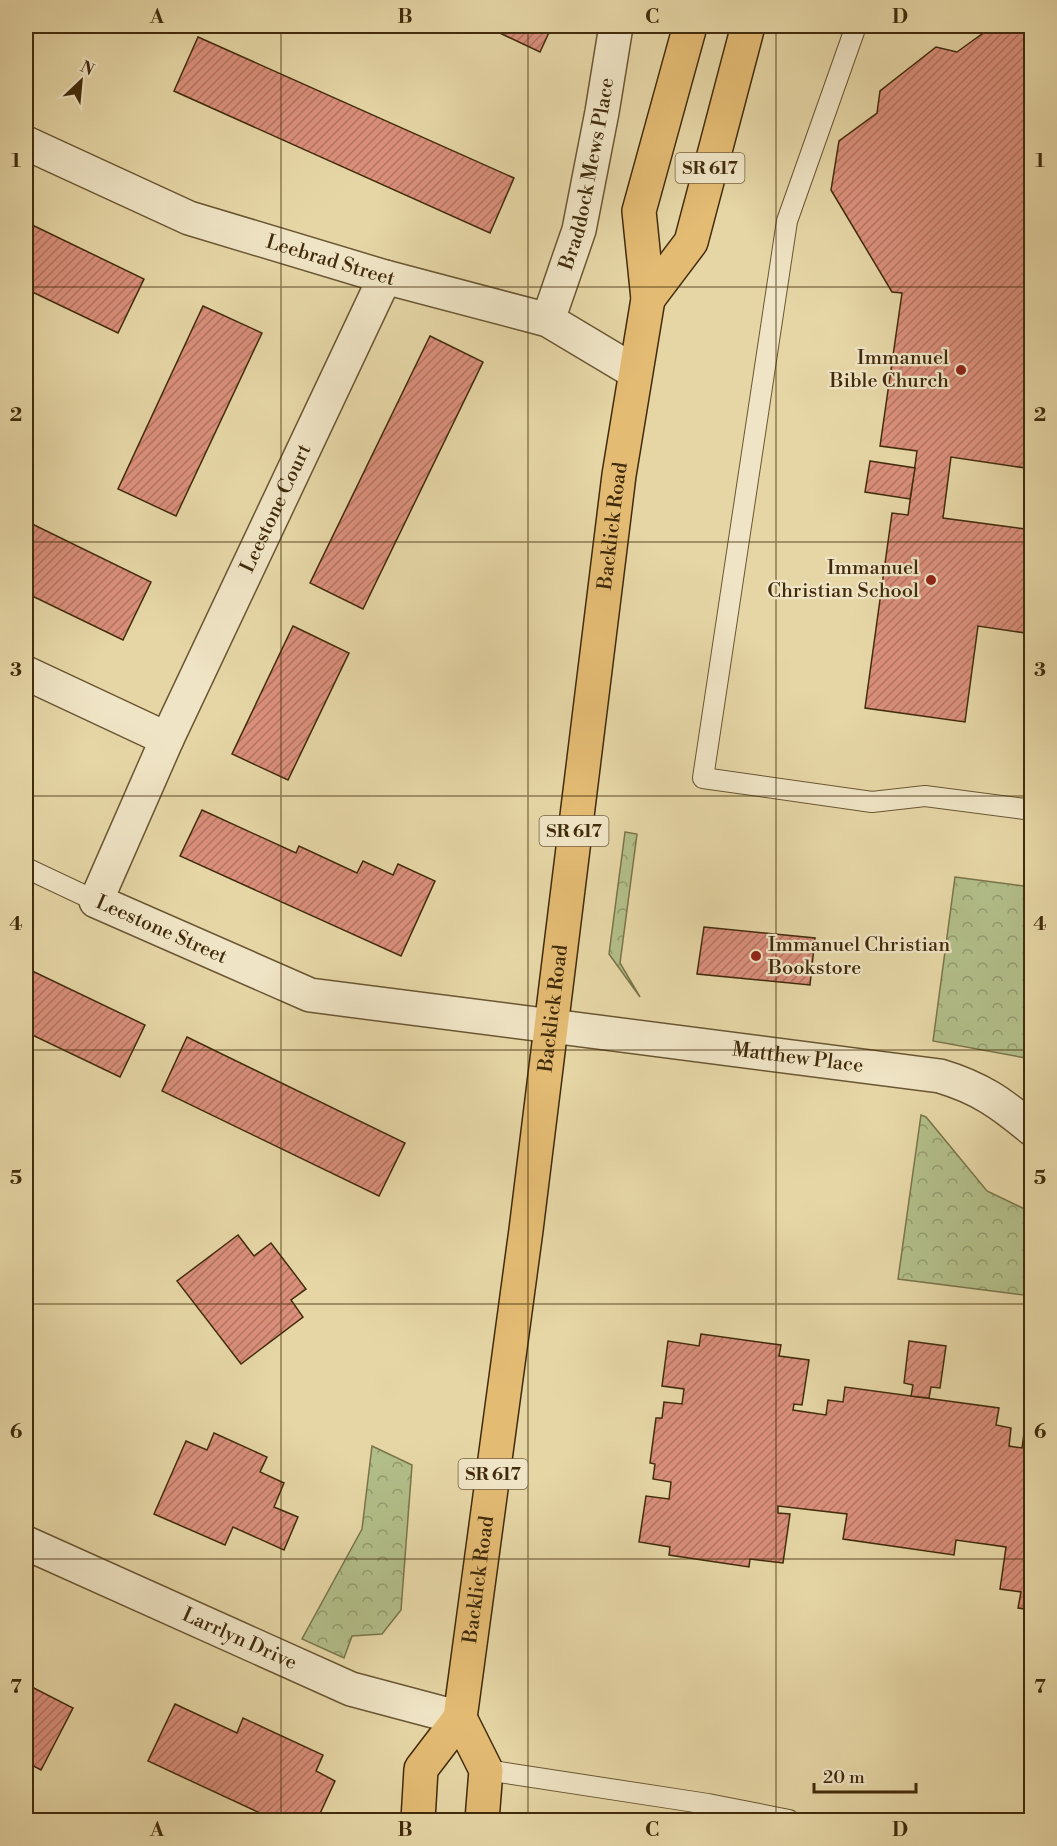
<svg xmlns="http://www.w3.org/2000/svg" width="1057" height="1846" font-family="'Libre Bodoni',serif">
	<defs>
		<pattern id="forest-crowns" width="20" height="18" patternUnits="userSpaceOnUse" patternTransform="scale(1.5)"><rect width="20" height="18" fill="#b2be89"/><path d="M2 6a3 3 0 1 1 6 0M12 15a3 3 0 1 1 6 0" fill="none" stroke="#929b6e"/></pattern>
		<pattern id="building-hatch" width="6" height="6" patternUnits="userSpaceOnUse" patternTransform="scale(1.5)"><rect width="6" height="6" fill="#da8f7b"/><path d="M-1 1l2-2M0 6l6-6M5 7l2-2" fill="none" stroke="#b27563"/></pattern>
	</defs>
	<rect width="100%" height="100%" fill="#e6d6a6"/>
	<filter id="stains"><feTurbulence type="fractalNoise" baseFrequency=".00333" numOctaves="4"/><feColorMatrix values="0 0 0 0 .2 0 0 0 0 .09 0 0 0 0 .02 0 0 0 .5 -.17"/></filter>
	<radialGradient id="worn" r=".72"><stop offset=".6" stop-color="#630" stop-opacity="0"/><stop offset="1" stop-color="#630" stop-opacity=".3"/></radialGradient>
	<g fill="url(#forest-crowns)" stroke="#7a744a" stroke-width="1.5">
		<polygon points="625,832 637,834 620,963 640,997 609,954"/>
		<polygon points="955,877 1031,887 1031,1059 933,1041"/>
		<polygon points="921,1115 926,1117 987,1191 1031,1212 1031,1296 898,1279"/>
		<polygon points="372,1446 412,1465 401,1610 382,1634 352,1636 344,1658 302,1639 362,1529"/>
	</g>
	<g fill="url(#building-hatch)" stroke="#412b0b" stroke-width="1.5">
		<polygon points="485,26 552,26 540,52"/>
		<polygon points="993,26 1032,28 1032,469 951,457 943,518 1032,530 1032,634 978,626 965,722 865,708 892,513 908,515 917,451 880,446 902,293 892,292 831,190 839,141 877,113 880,91 936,47 957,52"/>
		<polygon points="198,37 514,178 490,233 174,91"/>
		<polygon points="26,222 144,279 118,333 26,289"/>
		<polygon points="203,306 262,333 176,516 118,489"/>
		<polygon points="430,336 483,362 363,609 310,583"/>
		<polygon points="870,461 915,468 910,499 865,492"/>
		<polygon points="26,521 151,582 123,640 26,593"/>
		<polygon points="293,626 349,653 288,780 232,754"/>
		<polygon points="202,810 296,853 299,846 357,873 363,861 393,875 398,864 435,881 401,956 180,856"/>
		<polygon points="704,927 815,938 810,985 697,974"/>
		<polygon points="26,968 145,1025 120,1077 26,1032"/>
		<polygon points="187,1037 405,1143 379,1196 162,1091"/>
		<polygon points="238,1235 254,1256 271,1243 306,1289 291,1300 303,1317 241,1364 177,1281"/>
		<polygon points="701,1334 781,1345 779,1356 809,1360 802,1405 794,1404 793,1410 826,1415 828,1400 843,1402 845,1387 999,1408 996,1425 1011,1428 1009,1446 1022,1448 1029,1396 1032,1396 1032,1610 1018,1608 1021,1592 1000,1589 1006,1547 956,1540 954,1555 843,1539 847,1514 778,1506 778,1513 790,1514 783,1563 750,1559 749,1567 669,1555 670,1547 639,1542 646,1496 669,1499 671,1482 653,1479 655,1464 650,1463 656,1418 662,1418 664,1402 682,1404 684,1389 662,1386 668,1341 699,1346"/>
		<polygon points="909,1341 946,1346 940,1388 931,1387 929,1398 911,1396 913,1385 904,1383"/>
		<polygon points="214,1433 267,1457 260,1472 284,1483 274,1507 298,1517 284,1550 233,1527 225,1545 154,1514 186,1441 207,1450"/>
		<polygon points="26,1684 73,1708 41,1770 26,1762"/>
		<polygon points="175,1704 237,1733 243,1718 323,1755 316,1771 335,1781 317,1820 275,1820 148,1761"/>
	</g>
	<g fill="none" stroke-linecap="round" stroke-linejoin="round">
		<g stroke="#6a5632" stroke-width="22">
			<g id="service">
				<polyline points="856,26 787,221 703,778 872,802 925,796 1032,810"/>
				<polyline points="26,868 96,901"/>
				<polyline points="486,1770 708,1804 789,1820"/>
			</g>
		</g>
		<g stroke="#6a5632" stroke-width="36">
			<g id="minor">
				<path id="s1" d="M26 143 189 218 385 277 548 320 635 372"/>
				<path id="s2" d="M548 320 579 230 602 112 616 26"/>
				<path id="s3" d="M26 673 167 739 96 901 310 995 940 1076C980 1088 1001 1103 1032 1129"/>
				<path id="s4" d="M167 739 385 277"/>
				<path id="s5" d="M26 1543 351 1689 460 1718"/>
			</g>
		</g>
		<g stroke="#412b0b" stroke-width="36">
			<g id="primary">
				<polyline points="648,299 691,242 748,26"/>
				<polyline points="460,1718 486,1770 482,1820"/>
				<path id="s6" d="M418 1820 421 1769 460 1718 526 1230 619 475 648 299 639 211 690 26"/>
			</g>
		</g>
		<use href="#service" stroke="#efe4c5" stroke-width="20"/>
		<use href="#minor" stroke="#efe4c5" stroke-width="33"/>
		<use href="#primary" stroke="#e3bb73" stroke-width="33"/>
	</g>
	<path fill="none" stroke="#412b0b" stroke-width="1.5" stroke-opacity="0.55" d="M281 26V1820M528 26V1820M776 26V1820M26 287H1032M26 542H1032M26 796H1032M26 1050H1032M26 1304H1032M26 1559H1032"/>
	<g fill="#8f2418" stroke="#efe4c5" stroke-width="2">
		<circle cx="961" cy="370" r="6"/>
		<circle cx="931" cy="580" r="6"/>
		<circle cx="756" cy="956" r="6"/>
	</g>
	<g text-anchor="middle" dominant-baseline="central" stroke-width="4.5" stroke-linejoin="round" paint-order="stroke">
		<g fill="#efe4c5" stroke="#756243" stroke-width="1.5">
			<rect x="675.5" y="153" width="69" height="30" rx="4.5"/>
			<rect x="539.5" y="816" width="69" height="30" rx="4.5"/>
			<rect x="458.5" y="1459" width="69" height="30" rx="4.5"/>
		</g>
		<g font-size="18" font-weight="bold" fill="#412b0b">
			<text x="710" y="168">SR 617</text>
			<text x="574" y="831">SR 617</text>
			<text x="493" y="1474">SR 617</text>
		</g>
		<g font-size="20" fill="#412b0b" stroke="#efe4c5">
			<text stroke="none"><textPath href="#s2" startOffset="152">Braddock Mews Place</textPath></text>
			<text stroke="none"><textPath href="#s1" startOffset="327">Leebrad Street</textPath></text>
			<text stroke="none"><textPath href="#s4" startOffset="255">Leestone Court</textPath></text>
			<text stroke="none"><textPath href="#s6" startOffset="1317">Backlick Road</textPath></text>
			<text stroke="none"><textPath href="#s3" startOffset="404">Leestone Street</textPath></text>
			<text stroke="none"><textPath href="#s6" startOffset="831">Backlick Road</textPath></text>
			<text stroke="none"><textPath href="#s3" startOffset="1058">Matthew Place</textPath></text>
			<text stroke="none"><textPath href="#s6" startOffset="255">Backlick Road</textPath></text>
			<text stroke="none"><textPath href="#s5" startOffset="234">Larrlyn Drive</textPath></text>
		</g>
		<g font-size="20" fill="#412b0b" stroke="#efe4c5" text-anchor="end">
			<text x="949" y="358">Immanuel<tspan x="949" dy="23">Bible Church</tspan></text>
			<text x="919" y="568">Immanuel<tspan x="919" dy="23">Christian School</tspan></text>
			<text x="768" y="945" text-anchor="start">Immanuel Christian<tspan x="768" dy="23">Bookstore</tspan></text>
		</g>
	</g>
	<rect width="1057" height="1846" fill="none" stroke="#e6d6a6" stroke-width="66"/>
	<g transform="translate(81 81) rotate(26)" stroke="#efe4c5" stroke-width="4.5" paint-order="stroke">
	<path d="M0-4.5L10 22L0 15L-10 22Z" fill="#412b0b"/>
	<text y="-9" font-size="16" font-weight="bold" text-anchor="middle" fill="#412b0b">N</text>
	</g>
	<path d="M814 1783v9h102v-9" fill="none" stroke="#412b0b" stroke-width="3"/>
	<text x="823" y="1783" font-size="18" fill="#412b0b" stroke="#efe4c5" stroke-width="4.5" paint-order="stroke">20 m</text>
	<rect x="33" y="33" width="991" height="1780" fill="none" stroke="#412b0b" stroke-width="2"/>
	<g font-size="20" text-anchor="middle" font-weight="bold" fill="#412b0b">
		<text x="157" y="23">A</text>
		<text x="405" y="23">B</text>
		<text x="652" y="23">C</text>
		<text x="900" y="23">D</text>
		<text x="16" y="167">1</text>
		<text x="1040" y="167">1</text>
		<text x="16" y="421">2</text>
		<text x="1040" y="421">2</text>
		<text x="16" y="676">3</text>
		<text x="1040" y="676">3</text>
		<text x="16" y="930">4</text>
		<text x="1040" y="930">4</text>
		<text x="16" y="1184">5</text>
		<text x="1040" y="1184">5</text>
		<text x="16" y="1438">6</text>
		<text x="1040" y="1438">6</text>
		<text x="16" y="1693">7</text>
		<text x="1040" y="1693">7</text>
		<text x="157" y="1836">A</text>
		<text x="405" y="1836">B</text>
		<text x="652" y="1836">C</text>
		<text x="900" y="1836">D</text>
	</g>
	<rect width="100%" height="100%" filter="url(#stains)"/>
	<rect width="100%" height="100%" fill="url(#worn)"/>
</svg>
